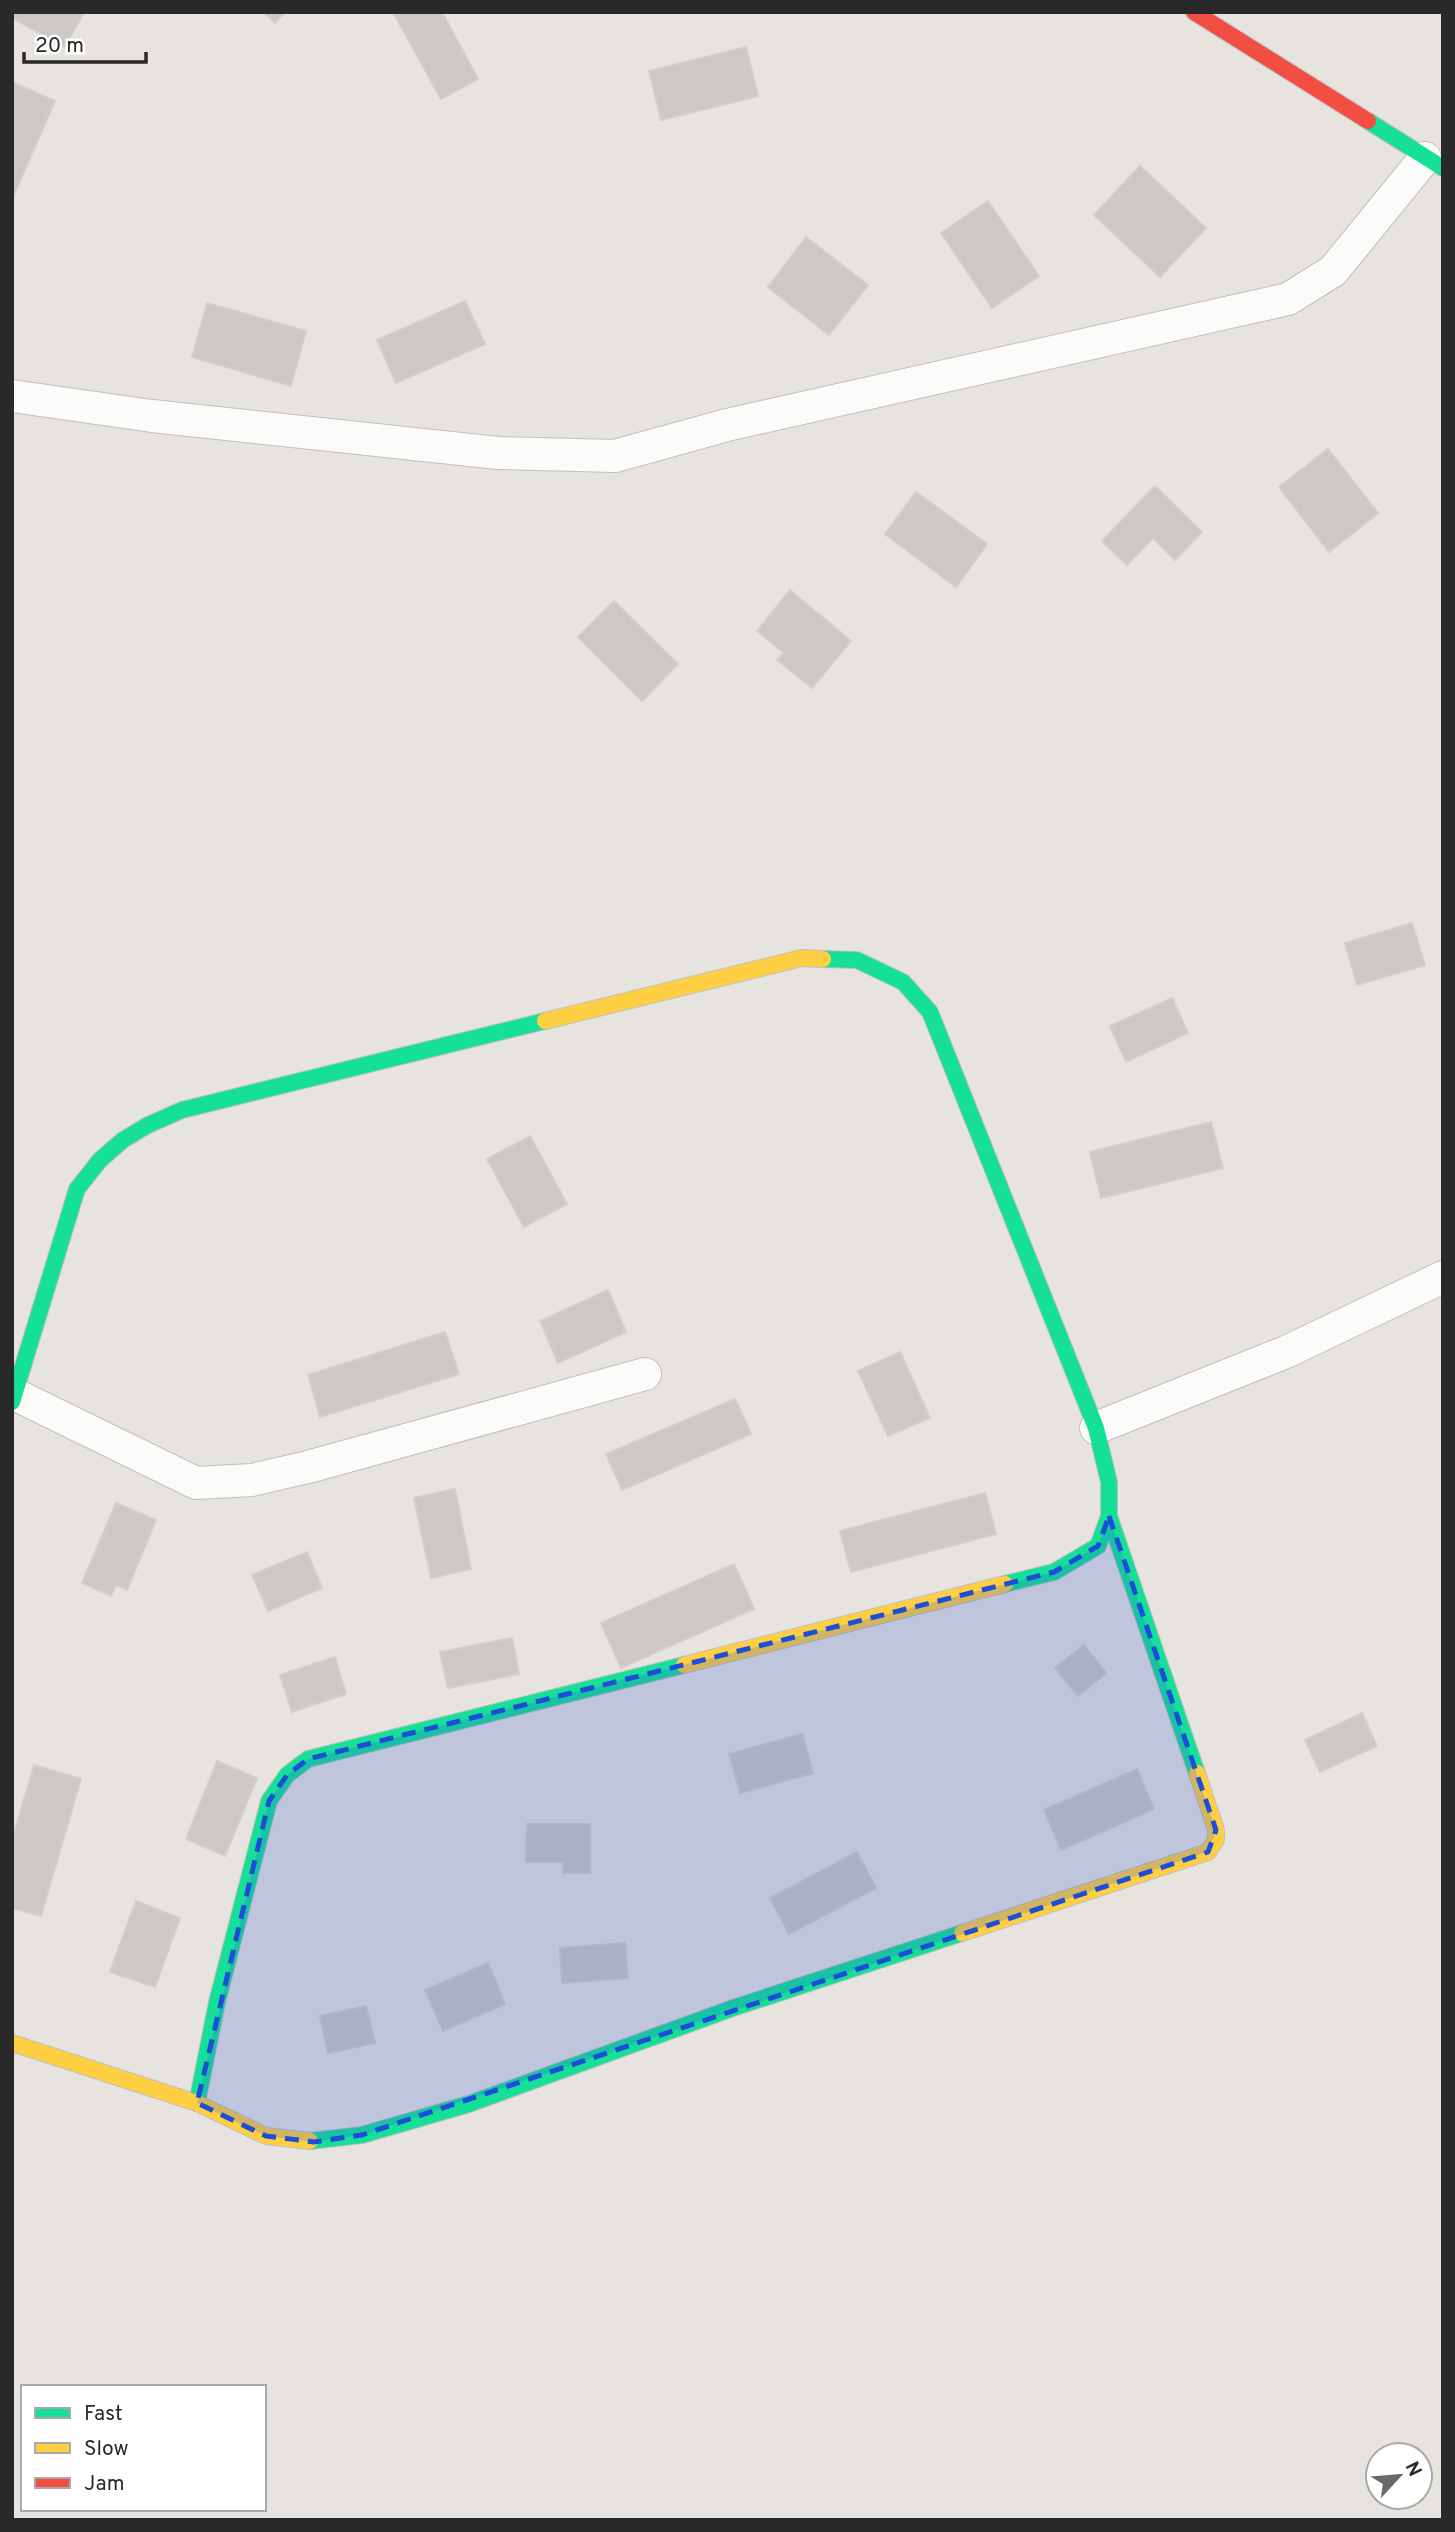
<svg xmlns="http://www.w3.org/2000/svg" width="1455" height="2532" font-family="Overpass,sans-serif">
	<rect width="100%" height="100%" fill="#e7e3de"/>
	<g fill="#ccc9c5" stroke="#d2cfca" stroke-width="2">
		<polygon points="12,12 84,12 65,47 12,18"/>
		<polygon points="264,12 285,12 275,23"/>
		<polygon points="393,12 442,12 478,79 441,99"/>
		<polygon points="746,47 758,96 661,120 649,71"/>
		<polygon points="12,82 55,101 12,199"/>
		<polygon points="1140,166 1206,228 1160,277 1094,215"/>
		<polygon points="988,201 1039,276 992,308 941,233"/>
		<polygon points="806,237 868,285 829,335 768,287"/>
		<polygon points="465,301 485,344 396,383 377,340"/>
		<polygon points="207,303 306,331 291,386 192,357"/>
		<polygon points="1328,449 1378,513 1329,552 1279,487"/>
		<polygon points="1155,486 1202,532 1175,560 1153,538 1127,565 1102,541"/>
		<polygon points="916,492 987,544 956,587 885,534"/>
		<polygon points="790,590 851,641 812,688 777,660 784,653 757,631"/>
		<polygon points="614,601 678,664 642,701 578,637"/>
		<polygon points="1412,923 1425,965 1357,985 1345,943"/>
		<polygon points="1172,998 1188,1033 1126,1062 1110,1026"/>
		<polygon points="1211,1122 1223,1168 1101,1198 1090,1152"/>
		<polygon points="530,1136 567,1204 524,1227 487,1159"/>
		<polygon points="608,1290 626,1332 558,1363 540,1321"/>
		<polygon points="445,1332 459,1374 320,1417 308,1375"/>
		<polygon points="900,1352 930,1418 888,1436 858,1371"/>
		<polygon points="735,1399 751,1434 622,1490 606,1454"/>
		<polygon points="455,1489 471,1569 431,1578 414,1498"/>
		<polygon points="985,1493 996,1534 851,1572 840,1531"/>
		<polygon points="116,1503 156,1520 127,1590 116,1585 111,1596 82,1583"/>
		<polygon points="307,1552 322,1588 268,1611 252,1575"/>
		<polygon points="734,1564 754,1609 621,1668 601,1623"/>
		<polygon points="512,1638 519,1674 448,1688 440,1652"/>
		<polygon points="1084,1645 1106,1673 1078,1696 1055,1668"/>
		<polygon points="335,1657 346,1694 292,1712 280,1675"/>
		<polygon points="1362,1713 1377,1746 1320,1772 1305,1740"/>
		<polygon points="802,1734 813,1773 740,1793 729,1754"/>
		<polygon points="217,1761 257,1778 225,1856 186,1839"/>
		<polygon points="34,1765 81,1779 41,1916 12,1908 12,1841"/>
		<polygon points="1137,1769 1154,1809 1061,1850 1044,1810"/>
		<polygon points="527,1824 590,1824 590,1873 563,1873 563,1862 526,1862"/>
		<polygon points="857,1852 876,1888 789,1934 770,1898"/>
		<polygon points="136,1901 180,1918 155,1987 110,1972"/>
		<polygon points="625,1943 628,1978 562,1983 560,1948"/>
		<polygon points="488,1963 505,2004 443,2031 425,1990"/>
		<polygon points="366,2006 375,2043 328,2053 320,2016"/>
	</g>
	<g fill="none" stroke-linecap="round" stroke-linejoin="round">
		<g stroke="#c1bfc0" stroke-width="34">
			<g id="street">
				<polyline points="12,396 152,416 498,453 615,456 727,425 1288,299 1333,271 1425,158"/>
				<polyline points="14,1394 196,1483 252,1480 308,1467 645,1374"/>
				<polyline points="1096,1428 1286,1352 1443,1277"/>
			</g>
		</g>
		<g stroke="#c1bfc0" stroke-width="18">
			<g id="fast">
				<polyline points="1368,121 1443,168"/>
				<polyline points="823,959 857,960 903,982 930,1012 1096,1428 1109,1482 1109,1516 1098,1546 1054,1572 1005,1584"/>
				<polyline points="12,1402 77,1189 100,1160 123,1140 148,1125 182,1110 545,1021"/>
				<polyline points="1109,1516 1197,1773"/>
				<polyline points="197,2103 217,2002 269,1801 287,1775 308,1759 684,1665"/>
				<polyline points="310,2141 362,2135 469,2104 733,2008 962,1933"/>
			</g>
		</g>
		<g stroke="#c1bfc0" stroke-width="18">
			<g id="slow">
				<polyline points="545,1021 802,958 823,959"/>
				<polyline points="684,1665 1005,1584"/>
				<polyline points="962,1933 1208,1852 1216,1840 1216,1830 1197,1773"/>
				<polyline points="12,2043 197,2103 266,2136 310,2141"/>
			</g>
		</g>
		<g stroke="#c1bfc0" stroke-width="18">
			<polyline id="jam" points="1194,12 1368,121"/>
		</g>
		<use href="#street" stroke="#fbfbfa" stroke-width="32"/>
		<use href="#fast" stroke="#16e098" stroke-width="16"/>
		<use href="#slow" stroke="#ffcf43" stroke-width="16"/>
		<use href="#jam" stroke="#f24e42" stroke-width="16"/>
	</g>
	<path fill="#1d4ed8" fill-opacity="0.2" stroke="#1d4ed8" stroke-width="5" stroke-dasharray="14 9" stroke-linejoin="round" d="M1109 1516 1216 1830 1208 1852 362 2135 314 2142 266 2136 197 2103 269 1801 287 1775 308 1759 1054 1572 1098 1546Z"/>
	<rect width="1455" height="2532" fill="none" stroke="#292929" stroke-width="28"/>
	<rect x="21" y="2385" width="245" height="126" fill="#ffffff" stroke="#a9a9a9" stroke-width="2"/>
	<rect x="35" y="2408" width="35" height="10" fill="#16e098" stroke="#a9a9a9" stroke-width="2"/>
	<text x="84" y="2420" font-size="21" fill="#292929">Fast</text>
	<rect x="35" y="2443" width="35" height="10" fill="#ffcf43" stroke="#a9a9a9" stroke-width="2"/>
	<text x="84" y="2455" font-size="21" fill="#292929">Slow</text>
	<rect x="35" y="2478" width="35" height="10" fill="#f24e42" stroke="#a9a9a9" stroke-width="2"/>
	<text x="84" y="2490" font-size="21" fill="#292929">Jam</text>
	<g transform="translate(1399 2476) rotate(64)"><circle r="33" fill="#ffffff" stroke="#a9a9a9" stroke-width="2"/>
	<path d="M0-5L12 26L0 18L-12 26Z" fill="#6c6a68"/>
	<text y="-10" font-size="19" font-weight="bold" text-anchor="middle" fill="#292929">N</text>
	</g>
	<path d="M24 52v10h122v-10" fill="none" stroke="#292929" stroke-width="3.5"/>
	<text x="35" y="52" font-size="21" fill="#292929" stroke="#ffffff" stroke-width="5" paint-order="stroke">20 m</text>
</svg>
